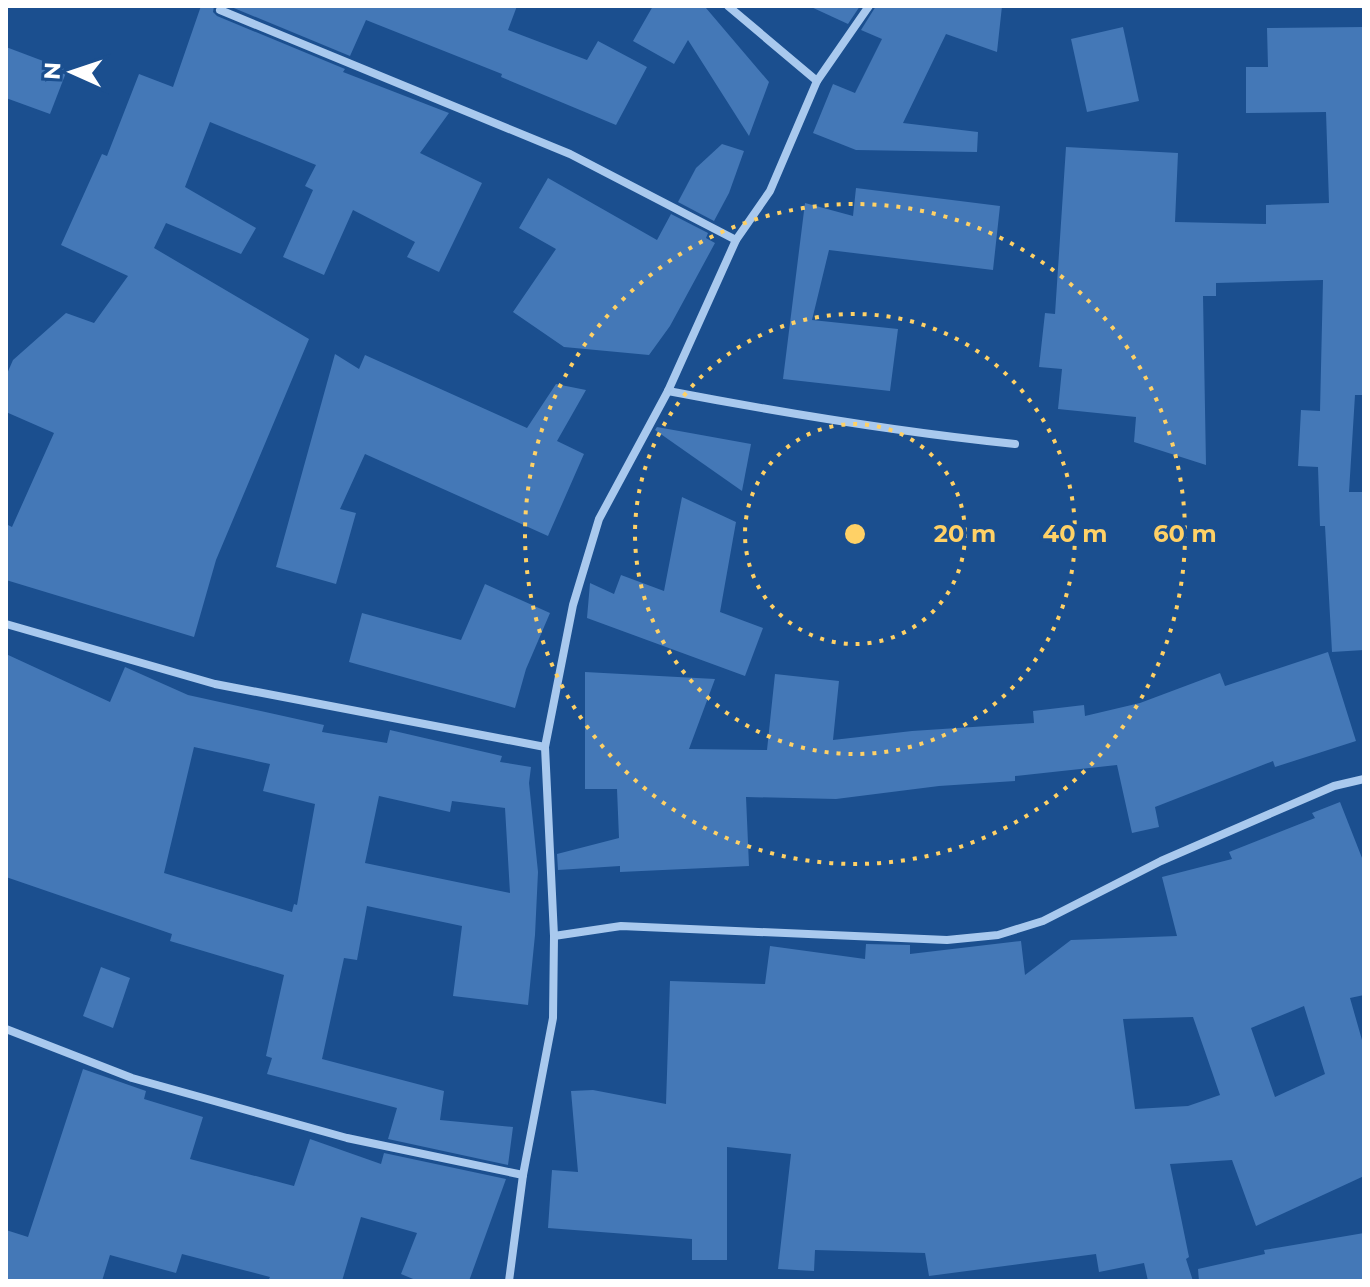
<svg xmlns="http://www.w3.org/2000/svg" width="1370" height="1287" font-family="Montserrat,sans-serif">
	<rect width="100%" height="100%" fill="#1b4f8f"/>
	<g fill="#4478b7" fill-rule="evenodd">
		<polygon points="201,6 214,6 213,12 217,16 345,69 343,72 449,113 420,153 482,183 439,272 407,257 415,242 353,210 324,275 283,257 313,190 305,186 316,165 210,122 185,187 256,228 241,254 166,223 154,248 309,339 216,560 194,637 6,580 6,524 12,527 54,433 6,412 6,376 13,360 66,313 94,323 128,276 61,245 102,154 107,156 139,74 173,87"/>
		<polygon points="229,6 517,6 508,30 587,60 598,41 647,67 616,125 501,77 502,74 366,20 350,56"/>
		<polygon points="653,6 708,6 706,8 769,82 749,136 688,40 674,64 633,41"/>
		<polygon points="809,6 860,6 848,24"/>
		<polygon points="876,6 1002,6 997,52 946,34 903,123 978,132 977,152 856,150 813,133 833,84 855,93 882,39 861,30"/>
		<polygon points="1123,27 1139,101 1087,112 1071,39"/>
		<polygon points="1364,27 1364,395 1355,395 1349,492 1364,492 1364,650 1332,652 1325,526 1320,526 1318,467 1298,466 1301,410 1320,411 1323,280 1216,283 1216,296 1203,296 1206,465 1134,442 1136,417 1058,409 1062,369 1039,367 1045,313 1055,314 1066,147 1178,153 1175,222 1266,224 1266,205 1329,203 1326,112 1246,113 1246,67 1268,67 1267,28"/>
		<polygon points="6,47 67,70 50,114 6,98"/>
		<polygon points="722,144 744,151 729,193 714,221 678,202 696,168"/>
		<polygon points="548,178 657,240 671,214 708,233 706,238 715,243 670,326 649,355 564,347 513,312 556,249 519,228"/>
		<polygon points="856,188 1000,206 993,270 829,250 812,320 898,329 890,391 783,379 805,203 853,216"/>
		<polygon points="335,354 359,369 365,355 527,428 556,384 586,390 557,441 584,454 548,536 365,454 340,509 356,513 336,584 276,567"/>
		<polygon points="657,427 751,444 742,491 655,430"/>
		<polygon points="682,497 736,522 720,612 763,628 745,676 587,618 590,583 614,594 621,575 664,591"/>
		<polygon points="485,584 550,613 526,669 515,708 349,662 362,613 461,640"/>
		<polygon points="1328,652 1356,741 1275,767 1273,761 1155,807 1159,827 1132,833 1117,765 1015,776 1015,781 939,786 836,799 746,797 749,866 620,872 620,866 558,870 557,854 619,838 617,789 585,789 585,672 715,679 689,749 767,750 775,674 839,681 833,740 912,731 1034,723 1033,711 1084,705 1085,716 1140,703 1220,673 1225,686"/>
		<path d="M6 654 110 702 125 667 188 695 324 725 322 732 387 743 390 730 502 756 500 762 531 767 529 783 538 872 535 935 528 1005 453 996 462 926 367 906 357 960 344 958 322 1059 444 1091 440 1120 513 1127 508 1165 388 1139 397 1108 267 1074 272 1058 266 1056 284 975 170 941 172 934 6 877ZM194 747 270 764 263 791 315 804 297 905 294 904 292 912 164 873ZM379 796 450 812 452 801 505 808 510 893 365 863Z"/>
		<path d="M1340 802 1364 863V995L1350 998 1364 1047V1176L1256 1226 1232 1160 1170 1164 1189 1257 1186 1259 1193 1281H1148L1144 1263 1099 1272 1096 1254 929 1276 925 1253 815 1250 814 1271 778 1269 791 1154 727 1147V1260H692V1239L548 1228 552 1170 578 1172 571 1091 593 1090 666 1104 670 981 765 984 770 946 865 959 866 944 910 945V954L1021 941 1025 975 1071 940 1177 936 1162 877 1232 859 1229 852 1315 818 1312 813ZM1304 1006 1325 1074 1275 1097 1251 1028ZM1193 1017 1220 1095 1188 1106 1135 1109 1123 1019Z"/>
		<polygon points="101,967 130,978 113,1028 83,1016"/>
		<polygon points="83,1069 146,1091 144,1099 203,1117 190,1159 294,1186 310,1139 381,1164 384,1153 506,1179 469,1281 418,1281 401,1274 417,1233 361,1217 342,1281 268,1281 270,1277 182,1254 176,1273 110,1255 102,1281 6,1281 6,1230 28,1237"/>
		<polygon points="1364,1233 1364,1281 1199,1281 1198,1269 1265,1254 1264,1250"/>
	</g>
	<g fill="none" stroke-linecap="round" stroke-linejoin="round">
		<g stroke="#a9c9ee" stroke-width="8">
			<polyline points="728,6 817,81"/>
			<polyline points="220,10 570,154 736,240"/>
			<path d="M668 391C783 413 898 432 1015 444"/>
			<polyline points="6,624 215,684 545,747"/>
			<polyline points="554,936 621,926 947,940 998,935 1043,921 1161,861 1334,786 1364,779"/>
			<polyline points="6,1029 132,1078 347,1138 523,1175"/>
			<polyline points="509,1281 523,1175 553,1018 554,936 545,747 573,605 599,519 668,391 736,240 770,191 817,81 869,6"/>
		</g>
	</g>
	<g fill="none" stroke="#ffd166" stroke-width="4" stroke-dasharray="4 8">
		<circle cx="855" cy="534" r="110"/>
		<circle cx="855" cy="534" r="220"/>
		<circle cx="855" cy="534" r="330"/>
	</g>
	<circle cx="855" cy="534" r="12" fill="#ffd166" stroke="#1b4f8f" stroke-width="4"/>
	<g font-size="24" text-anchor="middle" font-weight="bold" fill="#ffd166" stroke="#1b4f8f" stroke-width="7" stroke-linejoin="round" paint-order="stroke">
		<text x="965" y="542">20 m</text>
		<text x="1075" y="542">40 m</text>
		<text x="1185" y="542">60 m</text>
	</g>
	<rect width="1370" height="1287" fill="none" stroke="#ffffff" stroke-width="16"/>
	<g transform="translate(72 72) rotate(273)" stroke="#1b4f8f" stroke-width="6" paint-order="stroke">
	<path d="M0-6L14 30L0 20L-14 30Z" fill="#ffffff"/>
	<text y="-12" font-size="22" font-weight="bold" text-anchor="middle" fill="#ffffff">N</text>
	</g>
</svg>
